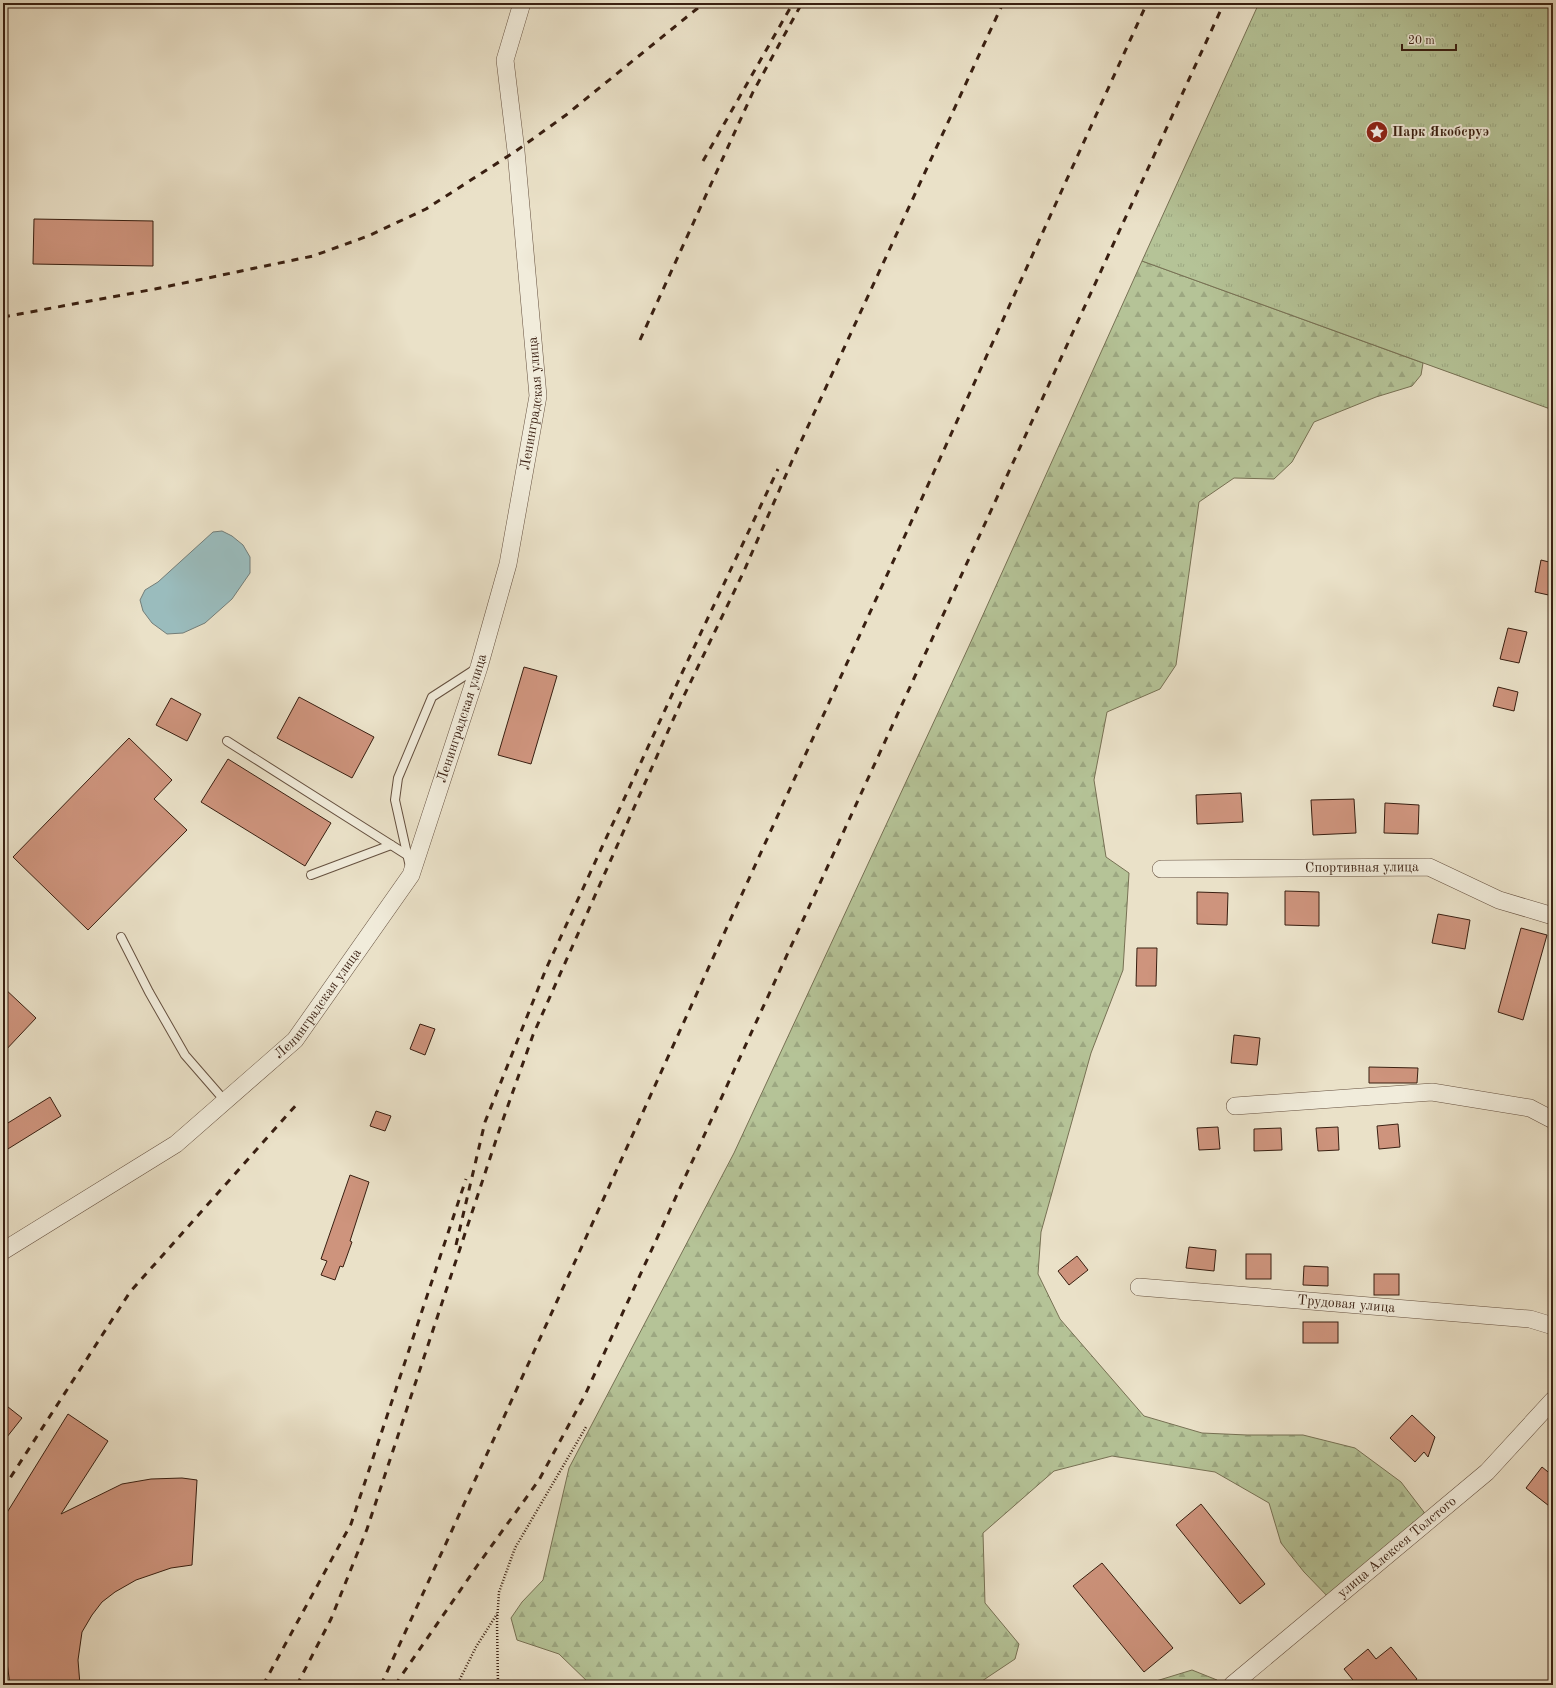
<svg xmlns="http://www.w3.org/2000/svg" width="1556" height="1688" font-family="'Old Standard TT',serif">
	<defs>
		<pattern id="forest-firs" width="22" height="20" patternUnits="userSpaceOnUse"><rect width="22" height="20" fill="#b5c397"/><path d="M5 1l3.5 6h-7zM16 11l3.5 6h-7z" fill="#9ca781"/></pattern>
		<pattern id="park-tufts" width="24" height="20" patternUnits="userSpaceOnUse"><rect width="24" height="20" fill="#b5c397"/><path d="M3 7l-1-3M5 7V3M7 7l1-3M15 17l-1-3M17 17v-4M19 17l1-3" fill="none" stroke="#9ca781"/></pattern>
	</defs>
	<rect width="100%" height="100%" fill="#eae1c8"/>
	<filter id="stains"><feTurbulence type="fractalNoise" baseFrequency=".005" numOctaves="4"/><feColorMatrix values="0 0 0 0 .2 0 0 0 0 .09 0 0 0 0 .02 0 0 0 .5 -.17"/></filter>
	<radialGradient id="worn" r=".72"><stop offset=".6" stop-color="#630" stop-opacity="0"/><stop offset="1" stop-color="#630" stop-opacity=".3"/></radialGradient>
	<g fill="url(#forest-firs)" stroke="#777154">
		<polygon points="1142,261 1423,363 1421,375 1412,386 1376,397 1314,422 1292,462 1274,479 1234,478 1199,502 1176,665 1160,689 1107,712 1094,780 1106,857 1129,873 1123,970 1091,1053 1041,1232 1038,1274 1060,1319 1144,1416 1202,1433 1247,1435 1303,1435 1355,1448 1401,1482 1430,1520 1332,1601 1304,1572 1281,1543 1269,1503 1215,1472 1112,1456 1054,1471 983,1533 985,1603 1019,1644 1015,1659 979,1683 935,1683 925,1685 591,1685 559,1654 517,1640 511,1618 522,1602 543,1580 569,1468 734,1153 969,646"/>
		<polygon points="1192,1670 1217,1680 1222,1685 1143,1685"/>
	</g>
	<polygon fill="url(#park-tufts)" stroke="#777154" points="1259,3 1553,3 1553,410 1142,261"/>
	<polygon fill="#9abcbd" stroke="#737d78" points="222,531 232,536 243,545 250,557 250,573 232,599 205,623 183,633 167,634 152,623 143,611 140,600 145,590 158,582 213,532"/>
	<g fill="#ce947d" stroke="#391f11">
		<polygon points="34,219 153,221 153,266 33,264"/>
		<polygon points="1541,560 1553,563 1553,596 1535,592"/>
		<polygon points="1508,628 1527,632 1519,663 1500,659"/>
		<polygon points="524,667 557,676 531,764 498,755"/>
		<polygon points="1498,687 1518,692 1514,711 1493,706"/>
		<polygon points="299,697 374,737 352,778 277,738"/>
		<polygon points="171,698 201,714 187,741 156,725"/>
		<polygon points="129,738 172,780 154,799 187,830 88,930 13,857"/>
		<polygon points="228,759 331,823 305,866 201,802"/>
		<polygon points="1241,793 1243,822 1197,824 1196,795"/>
		<polygon points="1354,799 1356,833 1313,835 1311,800"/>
		<polygon points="1385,803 1419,805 1418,834 1384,833"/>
		<polygon points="1285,891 1319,892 1319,926 1285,925"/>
		<polygon points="1197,892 1228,893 1227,925 1197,924"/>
		<polygon points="1438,914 1470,920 1465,949 1432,943"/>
		<polygon points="1521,928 1547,935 1523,1020 1498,1012"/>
		<polygon points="1137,948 1157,948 1156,986 1136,986"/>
		<polygon points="3,987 36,1018 3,1053"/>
		<polygon points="420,1024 435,1029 425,1055 410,1049"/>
		<polygon points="1234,1035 1260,1038 1257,1065 1231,1063"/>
		<polygon points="1369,1067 1418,1068 1417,1083 1369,1083"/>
		<polygon points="50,1097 61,1116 3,1152 3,1126"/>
		<polygon points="376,1111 391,1116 385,1131 370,1126"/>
		<polygon points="1398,1124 1400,1147 1379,1149 1377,1126"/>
		<polygon points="1218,1127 1220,1149 1199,1150 1197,1128"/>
		<polygon points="1338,1127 1339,1150 1318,1151 1316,1128"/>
		<polygon points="1281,1128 1282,1150 1254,1151 1254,1129"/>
		<polygon points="350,1175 369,1182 350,1241 352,1242 343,1267 340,1266 335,1280 321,1275 327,1261 321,1259"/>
		<polygon points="1189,1247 1216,1250 1214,1271 1186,1268"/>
		<rect x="1246" y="1254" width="25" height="25"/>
		<polygon points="1077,1256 1088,1270 1069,1285 1058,1271"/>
		<polygon points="1304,1266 1328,1267 1328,1286 1303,1285"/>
		<rect x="1374" y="1274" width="25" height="21"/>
		<rect x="1303" y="1322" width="35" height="21"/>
		<polygon points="3,1403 22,1418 3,1442"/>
		<polygon points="68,1414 108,1441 61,1514 122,1484 151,1479 182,1478 197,1480 192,1565 171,1568 136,1580 115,1592 102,1602 92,1615 82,1632 78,1660 80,1685 10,1685 3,1632 3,1519"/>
		<polygon points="1412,1415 1435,1437 1428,1457 1424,1452 1415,1462 1390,1438"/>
		<polygon points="1542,1467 1553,1476 1553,1509 1526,1488"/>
		<polygon points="1201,1504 1265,1584 1240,1604 1176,1525"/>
		<polygon points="1102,1563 1173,1648 1144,1672 1073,1586"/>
		<polygon points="1391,1647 1417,1679 1410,1685 1357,1685 1344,1669 1368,1649 1376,1659"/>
	</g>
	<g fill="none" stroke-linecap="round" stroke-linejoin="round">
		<g stroke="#65503f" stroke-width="10">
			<g id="service">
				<polyline points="227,741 407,855"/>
				<polyline points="410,867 395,800 398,778 432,697 477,668"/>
				<polyline points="311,875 391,845"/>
				<polyline points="121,937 149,992 185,1055 225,1101"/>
			</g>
		</g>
		<g stroke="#65503f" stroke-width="18">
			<g id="minor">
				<path id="s1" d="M1161 869 1429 867 1499 900 1553 916"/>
				<polyline points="1235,1106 1432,1092 1530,1108 1553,1120"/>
				<path id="s2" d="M3 1251 176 1144 295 1040 411 875 479 667 508 564 538 396 516 151 505 60 522 3"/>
				<path id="s3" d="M1139 1287 1530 1319 1553 1326"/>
				<path id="s4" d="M1232 1685 1487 1472 1553 1400"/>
			</g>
		</g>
		<g stroke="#391f11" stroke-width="2.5" stroke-dasharray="1 2" stroke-linecap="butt">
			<polyline points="457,1685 476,1647 497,1614"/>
			<polyline points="498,1685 497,1622 499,1592 515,1548 586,1427"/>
		</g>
		<use href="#service" stroke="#f1ecdb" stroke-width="8"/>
		<use href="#minor" stroke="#f1ecdb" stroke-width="17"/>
		<g stroke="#391f11" stroke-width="3" stroke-dasharray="7 7" stroke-linecap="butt">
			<polyline points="703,161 793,3"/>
			<polyline points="3,317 155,289 313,256 368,236 426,209 516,151 566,115 704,3"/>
			<polyline points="640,340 753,92 802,3"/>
			<polyline points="456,1245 485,1122 546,969 682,673 778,469"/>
			<polyline points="3,1489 130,1292 297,1104"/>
			<polyline points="263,1685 351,1524 466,1179"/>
			<polyline points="297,1685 331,1619 367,1529 500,1128 533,1035 681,702 744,571 792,461 1003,3"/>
			<polyline points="381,1685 553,1310 1147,3"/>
			<polyline points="395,1685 477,1566 539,1480 585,1395 1224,3"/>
		</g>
	</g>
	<defs>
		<g id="sight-disc" transform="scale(1.15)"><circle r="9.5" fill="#8f2418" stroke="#f1ecdb"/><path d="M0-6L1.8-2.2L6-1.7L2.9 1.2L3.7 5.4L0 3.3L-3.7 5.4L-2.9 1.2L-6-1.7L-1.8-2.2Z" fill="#fff"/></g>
	</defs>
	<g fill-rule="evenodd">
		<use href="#sight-disc" x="1377" y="132"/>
	</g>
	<g text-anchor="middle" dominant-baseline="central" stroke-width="4" stroke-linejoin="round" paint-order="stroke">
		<g font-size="14" font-weight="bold" fill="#391f11" stroke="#f1ecdb" text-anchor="start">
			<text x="1392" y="132">Парк Якобсруэ</text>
		</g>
		<g font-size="14" fill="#391f11" stroke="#f1ecdb">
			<text stroke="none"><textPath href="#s2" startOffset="1052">Ленинградская улица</textPath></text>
			<text stroke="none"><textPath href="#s2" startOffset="728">Ленинградская улица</textPath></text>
			<text stroke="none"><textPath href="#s1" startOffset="201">Спортивная улица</textPath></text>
			<text stroke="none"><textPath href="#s2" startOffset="404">Ленинградская улица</textPath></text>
			<text stroke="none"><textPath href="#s3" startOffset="208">Трудовая улица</textPath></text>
			<text stroke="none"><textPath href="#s4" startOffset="215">улица Алексея Толстого</textPath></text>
		</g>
	</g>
	<rect width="1556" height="1688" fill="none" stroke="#eae1c8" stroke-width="16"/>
	<rect x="4" y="4" width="1548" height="1680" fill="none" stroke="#391f11" stroke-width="2"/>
	<rect x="8" y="8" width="1540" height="1672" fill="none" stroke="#391f11"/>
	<path d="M1402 44v6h54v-6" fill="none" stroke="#391f11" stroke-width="2"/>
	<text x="1408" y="44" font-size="12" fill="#391f11" stroke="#f1ecdb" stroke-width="3" paint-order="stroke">20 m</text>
	<rect width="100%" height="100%" filter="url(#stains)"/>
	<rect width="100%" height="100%" fill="url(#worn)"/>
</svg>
